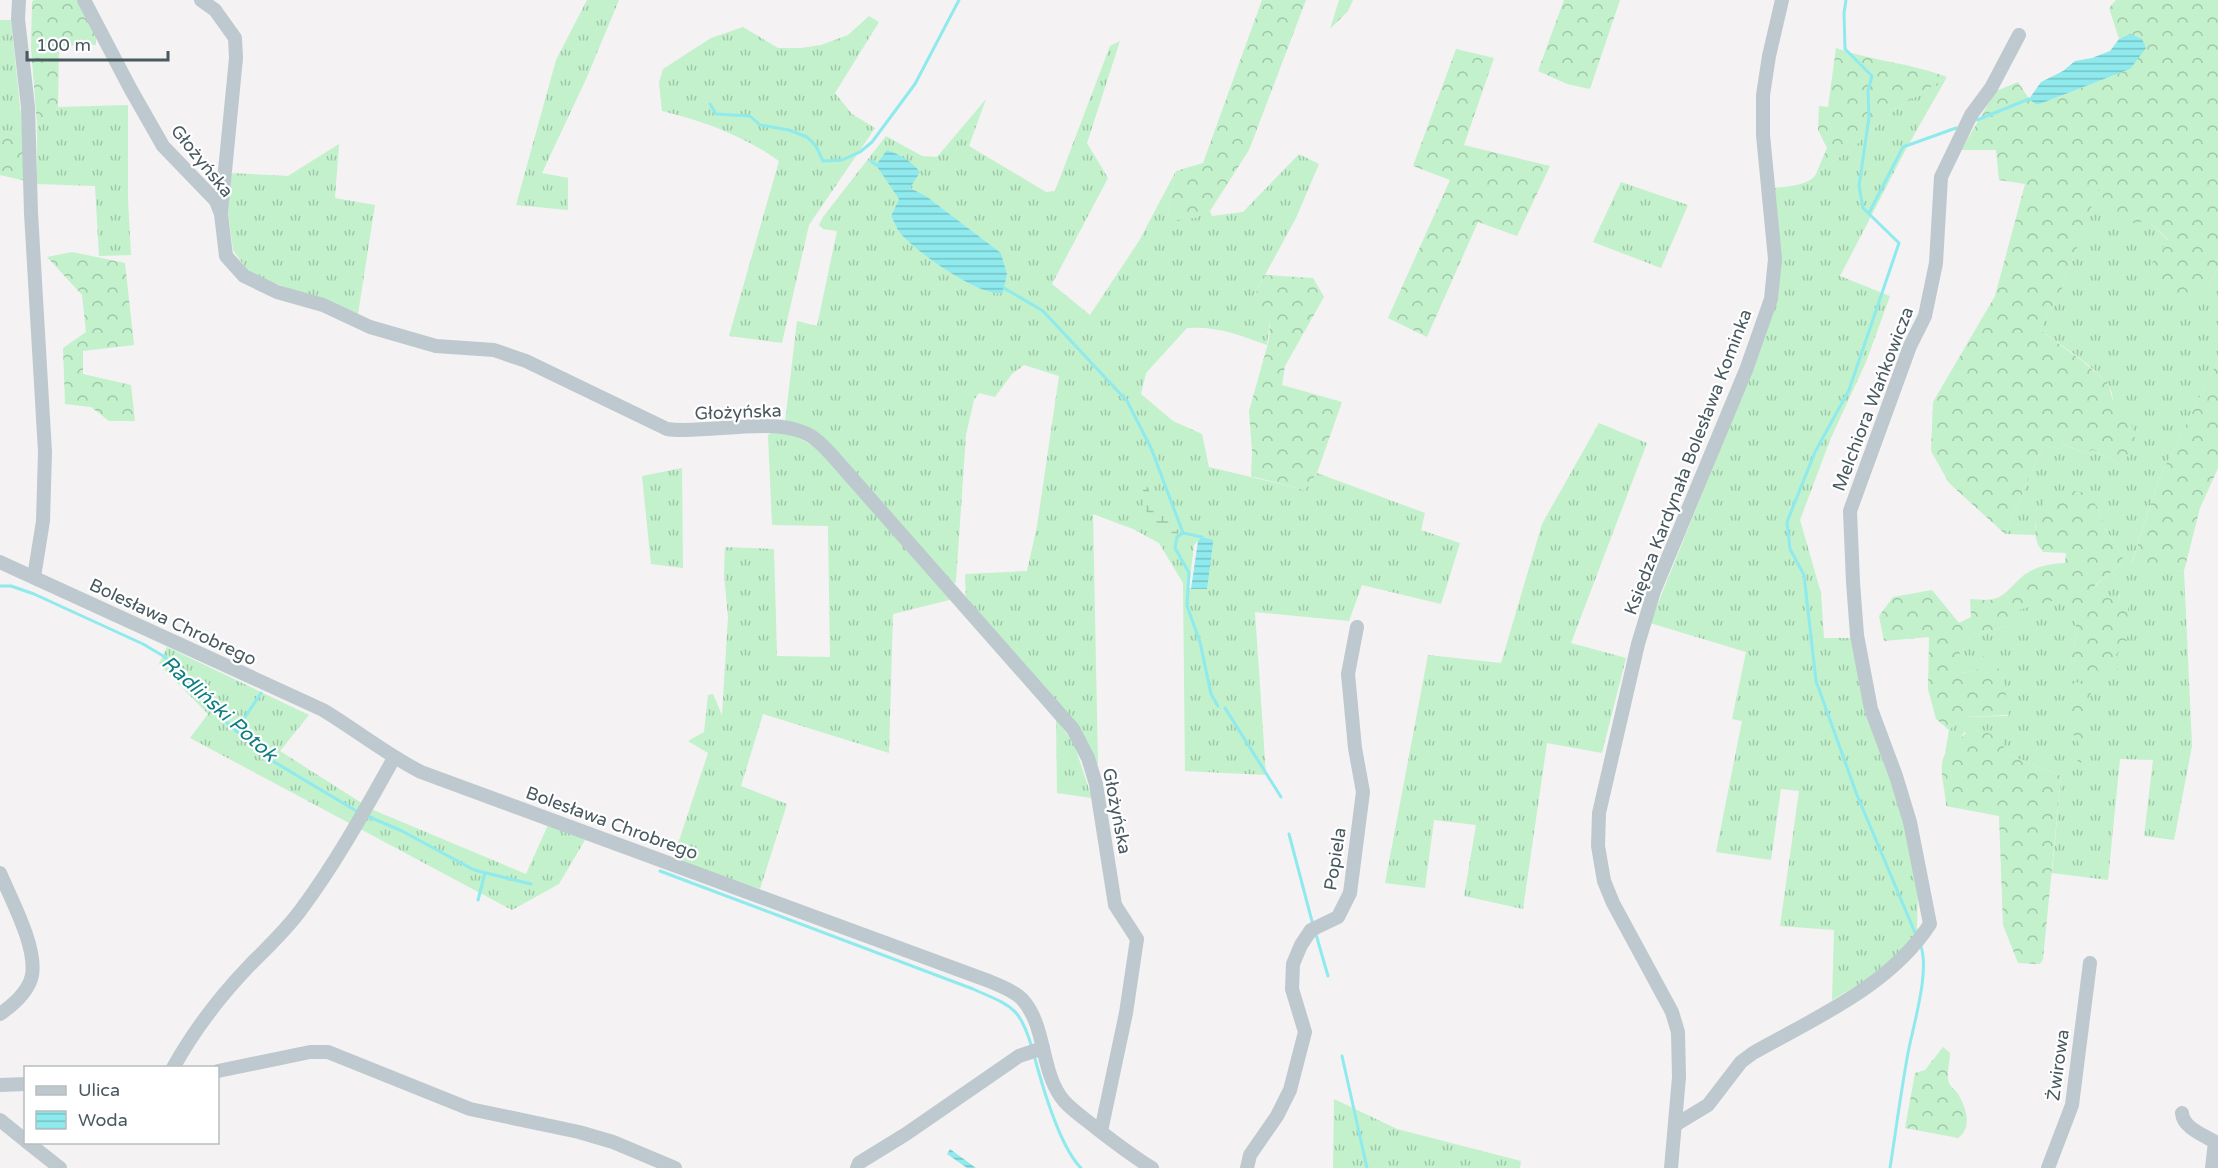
<svg xmlns="http://www.w3.org/2000/svg" width="2218" height="1168" font-family="'Varela Round',sans-serif">
	<defs>
		<pattern id="grass-tufts" width="24" height="20" patternUnits="userSpaceOnUse" patternTransform="scale(1.5)"><rect width="24" height="20" fill="#c2f1cc"/><path d="M3 7l-1-3M5 7V3M7 7l1-3M15 17l-1-3M17 17v-4M19 17l1-3" fill="none" stroke="#a0c6a9"/></pattern>
		<pattern id="forest-crowns" width="20" height="18" patternUnits="userSpaceOnUse" patternTransform="scale(1.5)"><rect width="20" height="18" fill="#c2f1cc"/><path d="M2 6a3 3 0 1 1 6 0M12 15a3 3 0 1 1 6 0" fill="none" stroke="#a0c6a9"/></pattern>
		<pattern id="wetland-marsh" width="20" height="14" patternUnits="userSpaceOnUse" patternTransform="scale(1.5)"><rect width="20" height="14" fill="#c2f1cc"/><path d="M1 5h8M5 5V1M11 12h8M15 12V8" fill="none" stroke="#a0c6a9"/></pattern>
		<pattern id="water-rules" width="6" height="5" patternUnits="userSpaceOnUse" patternTransform="scale(1.5)"><rect width="6" height="5" fill="#8feaee"/><path d="M0 2.5h6" fill="none" stroke="#77c1c4"/></pattern>
	</defs>
	<rect width="100%" height="100%" fill="#f4f2f2"/>
	<g fill="url(#grass-tufts)" fill-rule="evenodd">
		<polygon points="587,0 619,0 587,77 542,173 568,178 568,210 516,205 556,60"/>
		<path d="M869 16 879 22 835 93 852 114 875 128 809 225 782 343 729 336 779 161C744 136 704 121 662 111L659 82 663 69 711 38 743 27 778 48H801L821 45 848 35Z"/>
		<polygon points="0,20 11,20 23,136 0,131"/>
		<path d="M1120 41 1087 143 1108 178 1052 284 1090 315 1139 241 1176 171 1168 213 1194 218 1210 211 1212 216 1243 212 1299 154 1319 164 1296 218 1253 297 1270 320 1267 345C1239 335 1218 326 1187 328L1146 373 1141 394 1173 421 1202 434 1209 467 1305 490 1317 473 1425 513 1421 530 1460 543 1441 604 1362 585 1349 621 1255 612 1266 775 1185 771 1183 583 1159 543 1133 529 1093 514 1098 765 1073 722 966 601 965 574 1027 571 1037 526 1059 376 1024 365 1012 374 995 397 979 393 974 400 966 435 956 581 952 587 815 431 785 422 797 321 817 326 837 231 823 229 819 225 823 217 886 136 922 156 937 157 986 99 969 146 1046 192 1055 191 1110 46ZM910 188 926 196 1001 253 1007 274 1003 293C980 298 915 251 900 233 896 228 894 221 891 216L899 199ZM1198 541 1213 543 1191 589 1189 587 1194 545Z"/>
		<path d="M1947 77 1906 149 1840 276 1890 296 1866 362 1830 440 1800 520 1821 593 1824 638H1854L1919 849 1917 928 1921 932 1868 983 1865 981 1832 1000 1834 930 1780 926 1799 791 1781 789 1771 860 1716 852 1742 721 1732 719 1746 652 1650 623 1757 358 1779 292V233L1775 188C1788 186 1809 186 1816 174L1851 149 1896 109Z"/>
		<polygon points="128,105 128,200 131,255 99,256 95,186 37,184 37,125 58,107"/>
		<polygon points="339,144 335,198 375,205 358,314 250,274 233,250 228,212 230,173 288,176"/>
		<polygon points="1621,182 1688,205 1661,268 1593,242"/>
		<path d="M2098 188 2148 221 2168 240 2204 293 2218 268V360L2159 479 2131 565 2184 571 2192 746 2174 840 2144 836 2153 760 2120 759 2108 880 2052 873 2061 776 2005 753 1964 732 1958 743 1945 754 1949 730 1961 717 2008 716 2003 673 1985 656 1977 670 1961 673 1959 647 1974 635 2012 625 2017 610 2063 597C2082 623 2076 632 2071 660L2092 673C2121 662 2121 632 2128 606L2119 594 2120 601C2110 600 2101 596 2094 588 2103 576 2120 570 2123 557L2105 528 2099 510 2035 524V535L2005 534 2043 445 2061 449 2062 444 2082 452 2094 450 2122 465 2112 393C2104 371 2060 345 2040 330L2062 289Z"/>
		<polygon points="1599,423 1647,443 1571,643 1626,658 1602,753 1547,743 1523,909 1464,896 1476,825 1434,820 1425,888 1385,883 1428,655 1501,663 1542,524"/>
		<polygon points="774,431 790,433 820,450 953,599 893,614 889,753 763,714 741,786 787,804 760,889 673,859 708,753 688,741 704,732 708,695 713,694 722,715 728,617 724,574 725,547 774,549 777,656 830,657 828,526 772,525 768,435"/>
		<polygon points="682,468 683,568 651,564 642,476"/>
		<polygon points="167,647 309,715 280,751 371,809 526,874 548,825 585,840 559,884 512,910 190,738 208,714 159,664"/>
		<polygon points="1056,719 1074,744 1092,798 1057,793"/>
		<polygon points="1334,1099 1397,1129 1521,1161 1520,1168 1333,1168"/>
	</g>
	<g fill="url(#forest-crowns)">
		<polygon points="34,0 77,0 96,35 96,45 59,46 58,107 37,125 31,47 32,2"/>
		<polygon points="1262,0 1306,0 1249,150 1210,211 1194,218 1178,221 1168,213 1176,171 1203,163"/>
		<polygon points="1339,0 1353,0 1348,11 1330,29"/>
		<polygon points="1564,0 1620,0 1590,89 1567,84 1538,71"/>
		<polygon points="2116,0 2218,0 2218,268 2204,293 2180,303 2151,266 2168,239 2148,221 2119,225 2098,189 2062,289 2040,330 2081,360 2108,383 2113,401 2127,406 2136,443 2122,465 2094,450 2082,452 2063,444 2061,449 2043,445 2005,534 1949,483 1931,451 1933,402 1995,296 2025,184 1999,180 1996,150 1961,150 1996,91 2018,82 2029,99 2037,105 2130,69 2131,34 2119,39 2109,8"/>
		<path d="M1836 48C1872 61 1911 63 1947 77L1896 109 1851 149 1816 174 1827 148 1818 130 1819 106 1828 107Z"/>
		<polygon points="1456,49 1494,58 1464,145 1550,166 1517,236 1478,222 1427,337 1388,318 1450,180 1413,166"/>
		<polygon points="0,131 23,136 26,181 0,175"/>
		<polygon points="72,252 125,263 134,345 83,351 83,374 131,385 135,421 109,421 91,407 65,404 63,348 86,332 82,295 47,257"/>
		<polygon points="1265,275 1313,278 1324,297 1285,366 1282,385 1342,402 1317,473 1305,490 1251,476 1252,451 1249,411 1269,340 1270,320 1253,298"/>
		<polygon points="2218,360 2218,468 2200,508 2184,571 2131,566 2159,479"/>
		<path d="M2074 491 2087 493 2099 510 2105 528 2123 557C2120 570 2103 576 2094 587 2101 596 2110 600 2120 600L2119 593 2126 597 2128 606 2127 640 2113 659 2117 664 2118 670 2103 669 2092 673 2084 670 2071 660C2076 633 2082 622 2063 598L2018 610 2012 625 1974 635 1959 647 1962 673 1977 670 1984 655 2003 673 2009 715 1961 717 1949 730 1936 719 1928 689 1929 637 1884 641 1879 616 1893 597 1932 590 1959 623 1971 617 1970 599C1977 599 1987 601 1994 599 2007 595 2014 583 2024 575 2037 566 2049 564 2065 563L2066 553 2043 552C2029 536 2036 514 2047 498Z"/>
		<polygon points="2073,681 2083,684 2091,693 2083,724 2088,738 2082,762 2077,765 2080,745 2070,729 2069,722"/>
		<path d="M1972 730 1984 731 2002 740 2005 753 2061 776 2043 959 2040 964 2018 963 2003 925 1999 816 1946 806C1946 789 1937 769 1945 754 1947 751 1952 748 1955 745 1962 738 1963 733 1972 730Z"/>
		<path d="M1943 1047 1950 1053C1950 1062 1946 1074 1949 1083 1951 1088 1956 1090 1958 1094 1966 1107 1973 1128 1958 1138L1905 1128 1915 1073 1925 1070Z"/>
	</g>
	<path fill="url(#wetland-marsh)" d="M1142 484 1149 488C1148 501 1158 502 1168 505L1170 511 1167 521 1173 525 1178 534 1175 536 1169 535V528C1156 526 1144 513 1143 500L1147 499 1146 492 1143 491Z"/>
	<g fill="url(#water-rules)">
		<polygon points="2130,34 2142,39 2146,48 2130,69 2037,105 2029,99 2041,82 2063,71 2075,61 2092,58 2110,51 2119,39"/>
		<path d="M887 150C901 155 911 161 920 172L910 188 926 196 1001 253 1007 274 1003 293C980 298 915 251 900 233 896 228 894 221 891 216L899 199 876 165Z"/>
		<polygon points="1202,537 1213,540 1213,543 1207,589 1191,589 1198,541"/>
		<polygon points="950,1149 976,1168 967,1168 947,1154"/>
	</g>
	<g fill="none" stroke-linecap="round" stroke-linejoin="round">
		<g stroke="#8feaee" stroke-width="3">
			<polyline points="1846,0 1844,13 1845,49 1872,76 1868,91 1869,117 1859,186 1863,208 1899,243 1849,390 1815,452 1787,522 1790,549 1804,575 1816,681 1857,795 1916,935"/>
			<polyline points="710,104 716,114 750,116 760,125 789,130 807,137 816,146 823,161 842,160 860,152 872,142 915,84 959,0"/>
			<polyline points="1977,120 2029,99"/>
			<polyline points="871,161 876,165"/>
			<polyline points="1869,213 1903,147 1956,128"/>
			<polyline points="1004,288 1043,311 1127,401 1151,448 1183,533 1177,537 1175,548 1189,573 1187,606 1200,642 1211,694 1218,706"/>
			<polyline points="1183,533 1202,537"/>
			<polyline points="0,586 11,586 34,594 143,644 165,657 225,721 266,757 358,812"/>
			<polyline points="1225,708 1281,797"/>
			<polyline points="236,731 261,693"/>
			<polyline points="367,816 402,831 474,870 531,884"/>
			<polyline points="1289,834 1313,925"/>
			<path d="M660 871 973 989C1011 1006 1020 1006 1032 1048"/>
			<polyline points="478,900 485,873"/>
			<polyline points="1315,931 1328,976"/>
			<path d="M1034 1055C1042 1085 1059 1146 1081 1168"/>
			<polyline points="1342,1056 1367,1168"/>
			<path d="M1890 1168C1896 1130 1901 1091 1908 1053 1913 1026 1931 969 1920 944"/>
		</g>
		<g stroke="#bdc9ce" stroke-width="14">
			<polyline points="19,0 18,19 28,107 31,213 45,452 43,521 34,577"/>
			<path d="M84 0 130 88 163 146 216 201 221 214 226 256 244 276 277 292 323 305 370 327 436 346 494 350 526 361 667 429C709 435 782 413 815 439 826 447 835 459 844 469L1073 729 1088 758 1096 784 1115 905 1137 939 1126 1013 1101 1131"/>
			<polyline points="201,0 215,10 235,38 236,58 221,212"/>
			<path d="M0 562 323 710C356 730 386 754 421 772L989 981C1000 986 1013 990 1022 999 1047 1026 1040 1073 1064 1101 1073 1111 1085 1119 1096 1128 1114 1142 1132 1156 1152 1168"/>
			<path d="M0 873C11 899 37 947 32 975 29 991 13 1005 0 1014"/>
			<path d="M173 1068C193 1032 222 994 250 965 268 947 285 931 300 911 336 863 365 810 394 758"/>
			<polyline points="218,1071 310,1052 328,1052 470,1109 579,1132 613,1142 675,1168"/>
			<polyline points="0,1085 26,1084"/>
			<path d="M2182 1113C2183 1128 2204 1135 2215 1142L2212 1168"/>
			<polyline points="0,1120 26,1141"/>
			<path d="M1675 1125 1708 1105 1741 1062 1753 1053C1815 1018 1890 986 1930 924L1910 822 1896 776 1871 709 1857 635 1853 582 1850 511 1910 346 1925 316 1936 263 1941 177 1971 115 1991 88 2019 35"/>
			<polyline points="27,1142 60,1168"/>
			<polyline points="857,1168 859,1163 906,1134 1019,1056 1043,1048"/>
			<polyline points="1247,1168 1250,1155 1277,1116 1290,1090 1305,1032 1292,989 1293,964 1301,945 1311,930 1338,917 1350,893 1363,792 1355,748 1348,674 1357,627"/>
			<polyline points="1671,1168 1679,1077 1678,1032 1672,1012 1613,903 1604,881 1598,846 1599,813 1638,644 1654,591 1746,370 1771,299 1775,259 1763,135 1763,95 1769,56 1782,0"/>
			<polyline points="2048,1168 2072,1105 2090,963"/>
		</g>
	</g>
	<g text-anchor="middle" dominant-baseline="central" stroke-width="4.5" stroke-linejoin="round" paint-order="stroke">
		<g font-size="18" fill="#495960" stroke="#fff">
			<text transform="translate(202 161) rotate(51)">Głożyńska</text>
			<text transform="translate(1873 399) rotate(-69)">Melchiora Wańkowicza</text>
			<text transform="translate(738 412) rotate(-2)">Głożyńska</text>
			<text transform="translate(1688 462) rotate(-69)">Księdza Kardynała Bolesława Kominka</text>
			<text transform="translate(173 622) rotate(25)">Bolesława Chrobrego</text>
			<text transform="translate(1117 811) rotate(79)">Głożyńska</text>
			<text transform="translate(612 823) rotate(20)">Bolesława Chrobrego</text>
			<text transform="translate(1335 859) rotate(-81)">Popiela</text>
			<text transform="translate(2058 1065) rotate(-82)">Żwirowa</text>
		</g>
		<g font-size="20" font-style="italic" fill="#0d7d81" stroke="#fff">
			<text transform="translate(219 709) rotate(42)">Radliński Potok</text>
		</g>
	</g>
	<rect x="24" y="1066" width="195" height="78" fill="#ffffff" stroke="#b6bdbf" stroke-width="1.5"/>
	<rect x="36" y="1086" width="30" height="9" fill="#bdc9ce" stroke="#b6bdbf" stroke-width="1.5"/>
	<text x="78" y="1096" font-size="18" fill="#495960">Ulica</text>
	<rect x="36" y="1111" width="30" height="18" fill="url(#water-rules)" stroke="#b6bdbf" stroke-width="1.5"/>
	<text x="78" y="1126" font-size="18" fill="#495960">Woda</text>
	<path d="M27 51v9h141v-9" fill="none" stroke="#495960" stroke-width="3"/>
	<text x="36" y="51" font-size="18" fill="#495960" stroke="#ffffff" stroke-width="4.5" paint-order="stroke">100 m</text>
</svg>
